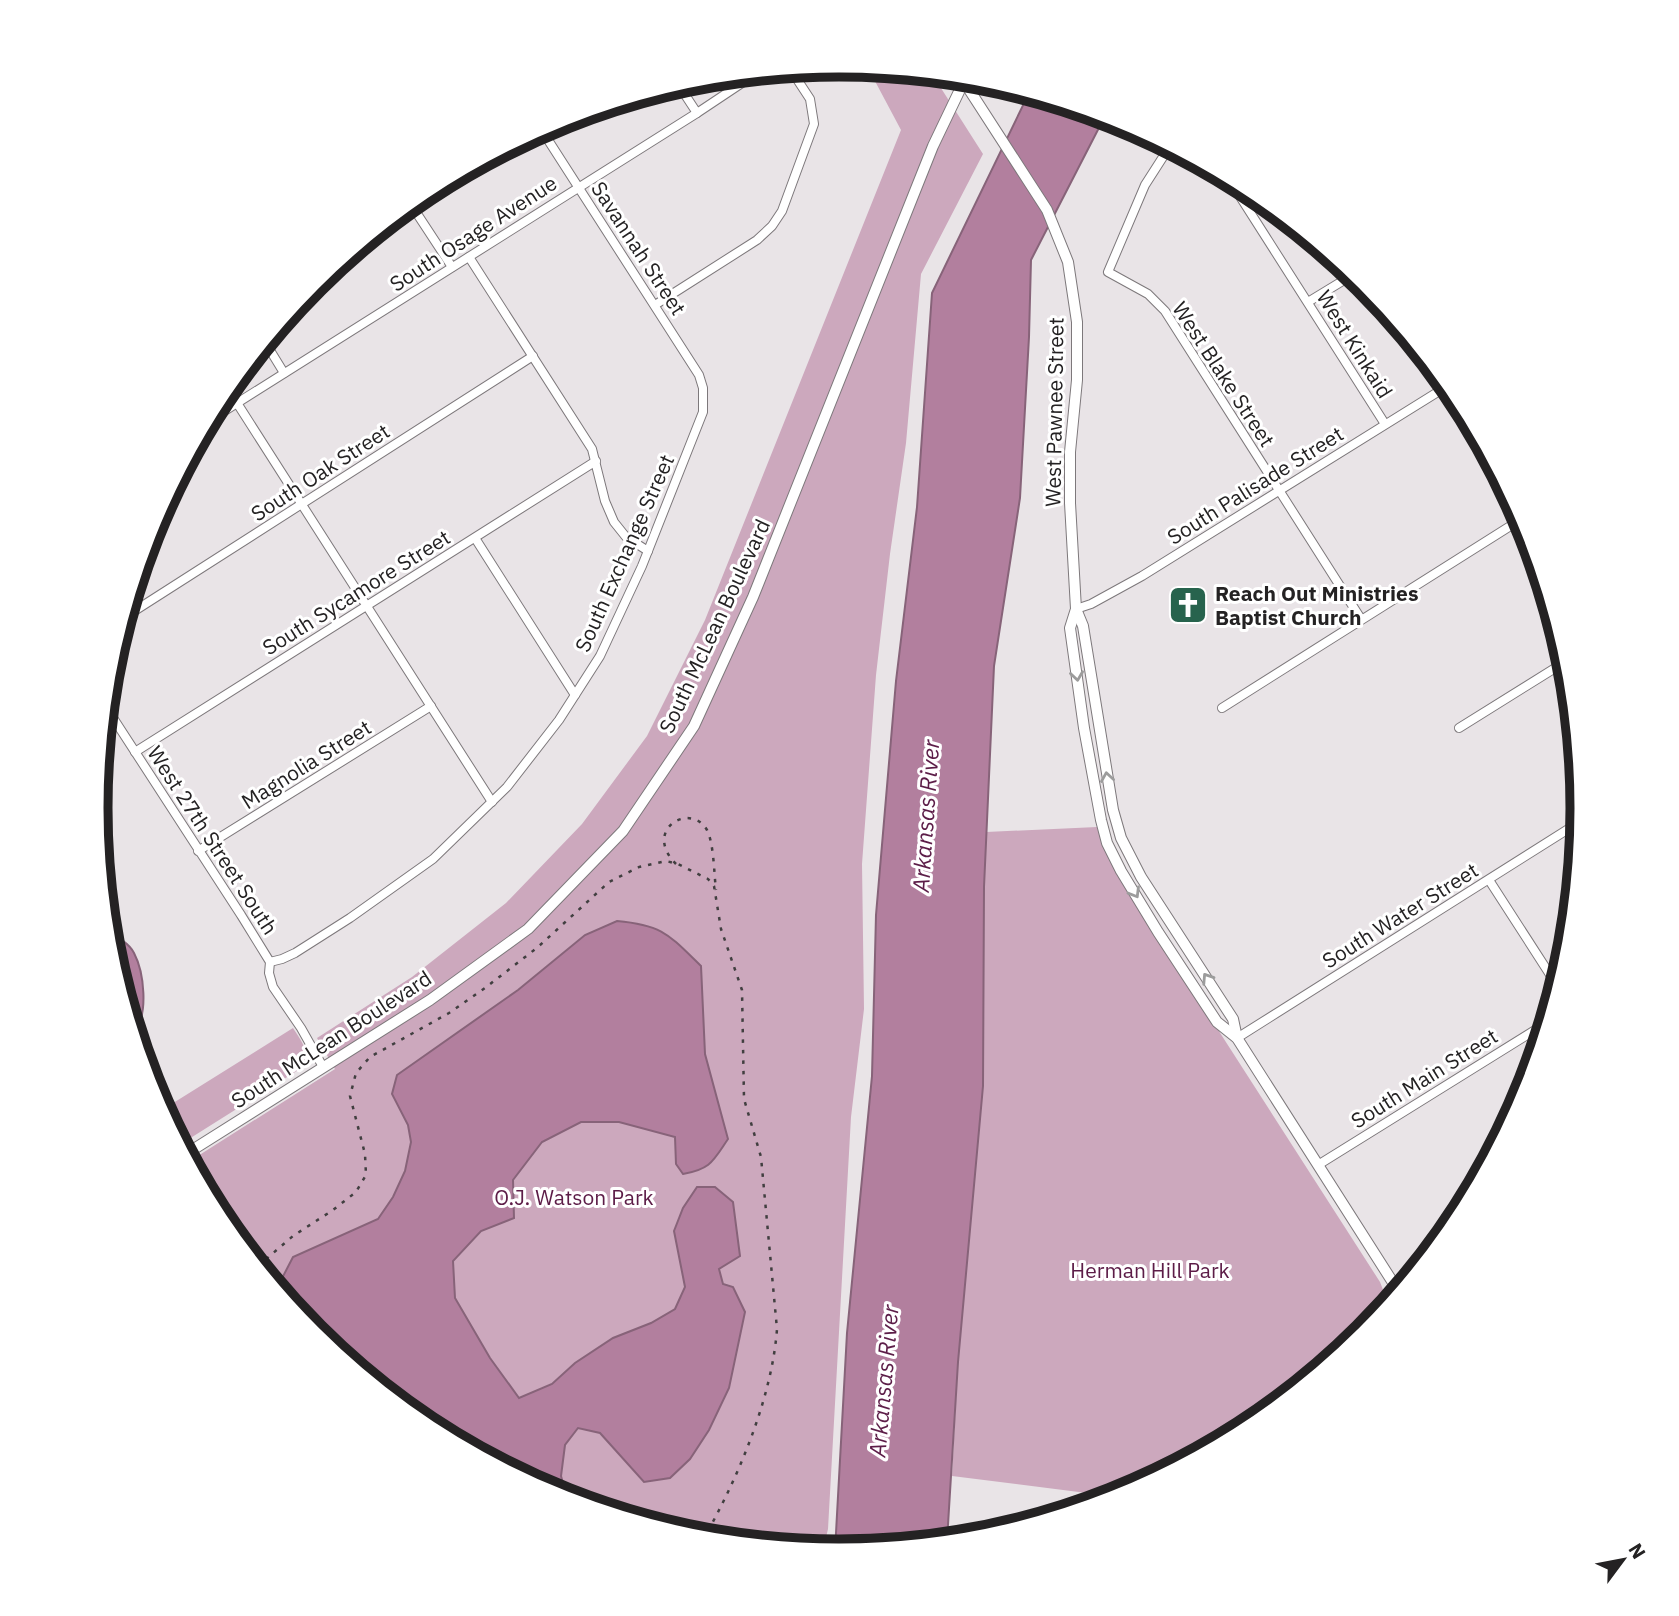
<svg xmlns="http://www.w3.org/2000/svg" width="1679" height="1616" font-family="'IBM Plex Sans',sans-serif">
	<rect width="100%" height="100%" fill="#e9e4e7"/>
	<g fill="#cca8bd">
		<polygon points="868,68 932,74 983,154 921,274 906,443 890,554 876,675 862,864 864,1009 851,1117 828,1529 823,1550 694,1537 555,1495 426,1426 314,1333 221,1221 190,1161 335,1069 317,1038 412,977 506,903 582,824 647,736 705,620 901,130"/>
		<polygon points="1097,827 1109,860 1380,1282 1389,1305 1365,1334 1252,1426 1124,1495 1118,1497 952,1476 986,832"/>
		<path d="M293 1028C302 1042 310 1051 303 1067L181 1144 162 1110Z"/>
	</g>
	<g fill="#b27f9e" stroke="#876379" stroke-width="2">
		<polygon points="1029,93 1105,116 1031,260 1029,337 1020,498 994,666 984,887 983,1086 958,1362 947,1541 835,1551 847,1333 872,1076 876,915 896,681 917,507 932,293"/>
		<path d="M617 921C663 925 669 935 701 966L705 1054 728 1139C713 1161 711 1169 683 1174L676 1164 675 1137 619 1122H581L542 1142 513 1180 514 1218 481 1231 453 1261 455 1298 490 1358 519 1398 552 1384 575 1363 613 1338 651 1323 675 1309 685 1287 674 1231 683 1208 697 1187H715L733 1202 740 1256 719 1269 723 1284 733 1287 745 1312 729 1388 709 1430 690 1459 670 1478 644 1482 600 1433 578 1428 565 1445 561 1476 567 1498 555 1495 426 1426 314 1333 277 1288 293 1257 378 1219 393 1197 405 1171 411 1142 408 1125 392 1094 397 1075 518 990 585 935Z"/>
		<path d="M108 932C117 937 129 943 134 953 144 972 149 1015 134 1031L110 953Z"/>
	</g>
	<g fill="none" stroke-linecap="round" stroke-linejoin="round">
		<g stroke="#7d787b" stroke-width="10">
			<g id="minor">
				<polyline points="678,84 697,113"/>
				<polyline points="1170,146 1145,185 1108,272 1148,294 1165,311 1361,619"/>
				<polyline points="1227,176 1385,424"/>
				<polyline points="410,203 452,267"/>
				<polyline points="469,257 592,449 605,501 614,522 626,537 648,551"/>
				<polyline points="1308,302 1354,274"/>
				<polyline points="655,305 757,240 772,226 782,211 814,124 810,99 791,70"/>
				<polyline points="265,342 284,373"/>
				<polyline points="1454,391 1462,403"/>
				<polyline points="237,403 492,802"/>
				<polyline points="207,422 697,113 757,73"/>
				<polyline points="475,538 575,695"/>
				<polyline points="1076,609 1091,604 1142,576 1449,385"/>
				<polyline points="125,617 533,356"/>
				<polyline points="106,707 241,915 270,962 269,973 273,987 301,1028 323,1067"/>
				<polyline points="1222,708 1523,518"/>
				<polyline points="1459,728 1568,660"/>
				<polyline points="135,752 596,461"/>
				<polyline points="198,851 431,706"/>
				<polyline points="1489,880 1558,987"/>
				<polyline points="270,962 282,959 295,953 350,918 433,859 507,787 559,720 600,656 642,566 703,412 703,388 699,375 541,129"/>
				<polyline points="1237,1038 1581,821"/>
				<polyline points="1318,1165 1548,1022"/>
			</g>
		</g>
		<g stroke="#7d787b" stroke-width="12">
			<g id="secondary">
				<polyline points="961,77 1047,210 1068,262 1077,322 1077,380 1070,452 1070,503 1076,609 1083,626 1113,810 1121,838 1141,877 1233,1019 1237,1038"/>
				<polyline points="1076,609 1070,628 1084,728 1101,820 1107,843 1121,871 1158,932 1217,1022 1237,1038 1399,1292"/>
				<polyline points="186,1154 430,1000 528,929 623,831 694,726 753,597 933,146 966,77"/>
			</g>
		</g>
		<use href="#minor" stroke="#fff" stroke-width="8"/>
		<use href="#secondary" stroke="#fff" stroke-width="10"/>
		<g stroke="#413f40" stroke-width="2.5" stroke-dasharray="3.5 7" stroke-linecap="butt">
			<path d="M676 864C642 830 690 801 707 830 714 844 714 874 716 890"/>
			<path d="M258 1266 293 1236 333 1210 356 1192 366 1175 365 1154 350 1096 356 1073 370 1057 449 1013 485 988 538 947 609 882 639 867 666 861 678 864 708 879 714 886 721 929 742 990 744 1099 761 1157 777 1329C772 1398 738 1478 704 1538"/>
		</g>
	</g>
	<defs><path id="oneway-chevron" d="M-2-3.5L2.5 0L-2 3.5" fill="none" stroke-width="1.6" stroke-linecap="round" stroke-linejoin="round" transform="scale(1.75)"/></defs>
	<g stroke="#9c9c9c">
		<use href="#oneway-chevron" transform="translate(1077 676) rotate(82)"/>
		<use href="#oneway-chevron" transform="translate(1107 777) rotate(-99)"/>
		<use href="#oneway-chevron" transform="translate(1135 893) rotate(59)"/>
		<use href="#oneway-chevron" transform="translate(1207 978) rotate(-123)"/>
	</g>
	<defs>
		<g id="church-square" transform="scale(2.0125)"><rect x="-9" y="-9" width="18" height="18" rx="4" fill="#27634d" stroke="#fff"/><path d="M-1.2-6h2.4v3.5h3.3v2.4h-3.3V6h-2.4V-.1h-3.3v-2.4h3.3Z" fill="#fff"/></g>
	</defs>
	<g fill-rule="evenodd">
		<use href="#church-square" x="1188" y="605"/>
	</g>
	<g text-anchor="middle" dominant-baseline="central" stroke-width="6" stroke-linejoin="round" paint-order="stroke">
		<g font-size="21" fill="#242223" stroke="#fff">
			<text transform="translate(473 233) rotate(-33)">South Osage Avenue</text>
			<text transform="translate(639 248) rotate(57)">Savannah Street</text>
			<text transform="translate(1355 344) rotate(58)">West Kinkaid</text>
			<text transform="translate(1224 374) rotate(57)">West Blake Street</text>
			<text transform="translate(1054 412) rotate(-89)">West Pawnee Street</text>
			<text transform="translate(320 472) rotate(-33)">South Oak Street</text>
			<text transform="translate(1255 485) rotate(-32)">South Palisade Street</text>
			<text transform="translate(624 553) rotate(-66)">South Exchange Street</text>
			<text transform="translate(356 592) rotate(-32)">South Sycamore Street</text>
			<text transform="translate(714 626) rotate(-65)">South McLean Boulevard</text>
			<text transform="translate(306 764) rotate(-32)">Magnolia Street</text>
			<text transform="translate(213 840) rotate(57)">West 27th Street South</text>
			<text transform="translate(1400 915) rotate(-32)">South Water Street</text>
			<text transform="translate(331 1039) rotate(-33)">South McLean Boulevard</text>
			<text transform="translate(1424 1078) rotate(-32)">South Main Street</text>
		</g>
		<g font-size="21" font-weight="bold" fill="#242223" stroke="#fff" text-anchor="start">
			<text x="1215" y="593">Reach Out Ministries<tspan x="1215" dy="24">Baptist Church</tspan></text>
		</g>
		<g font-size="21" fill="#5c1c47" stroke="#fff">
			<text x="574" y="1197">O.J. Watson Park</text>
			<text x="1150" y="1270">Herman Hill Park</text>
		</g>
		<g font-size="23" font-style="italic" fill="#5c1d48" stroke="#fff">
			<text transform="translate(925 816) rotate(-86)">Arkansas River</text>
			<text transform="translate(883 1381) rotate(-85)">Arkansas River</text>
		</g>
	</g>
	<path d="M0 0H1679V1616H0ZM108 808a731 731 0 1 1 1462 0a731 731 0 1 1-1462 0Z" fill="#fff" fill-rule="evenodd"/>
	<path fill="none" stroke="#242223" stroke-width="9" d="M108 808a731 731 0 1 1 1462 0a731 731 0 1 1-1462 0Z"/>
	<g transform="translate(1623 1560) rotate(58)" stroke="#ffffff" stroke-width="5" paint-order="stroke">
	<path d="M0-5L12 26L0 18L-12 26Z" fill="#242223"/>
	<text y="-10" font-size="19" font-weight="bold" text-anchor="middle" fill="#242223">N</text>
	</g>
</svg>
